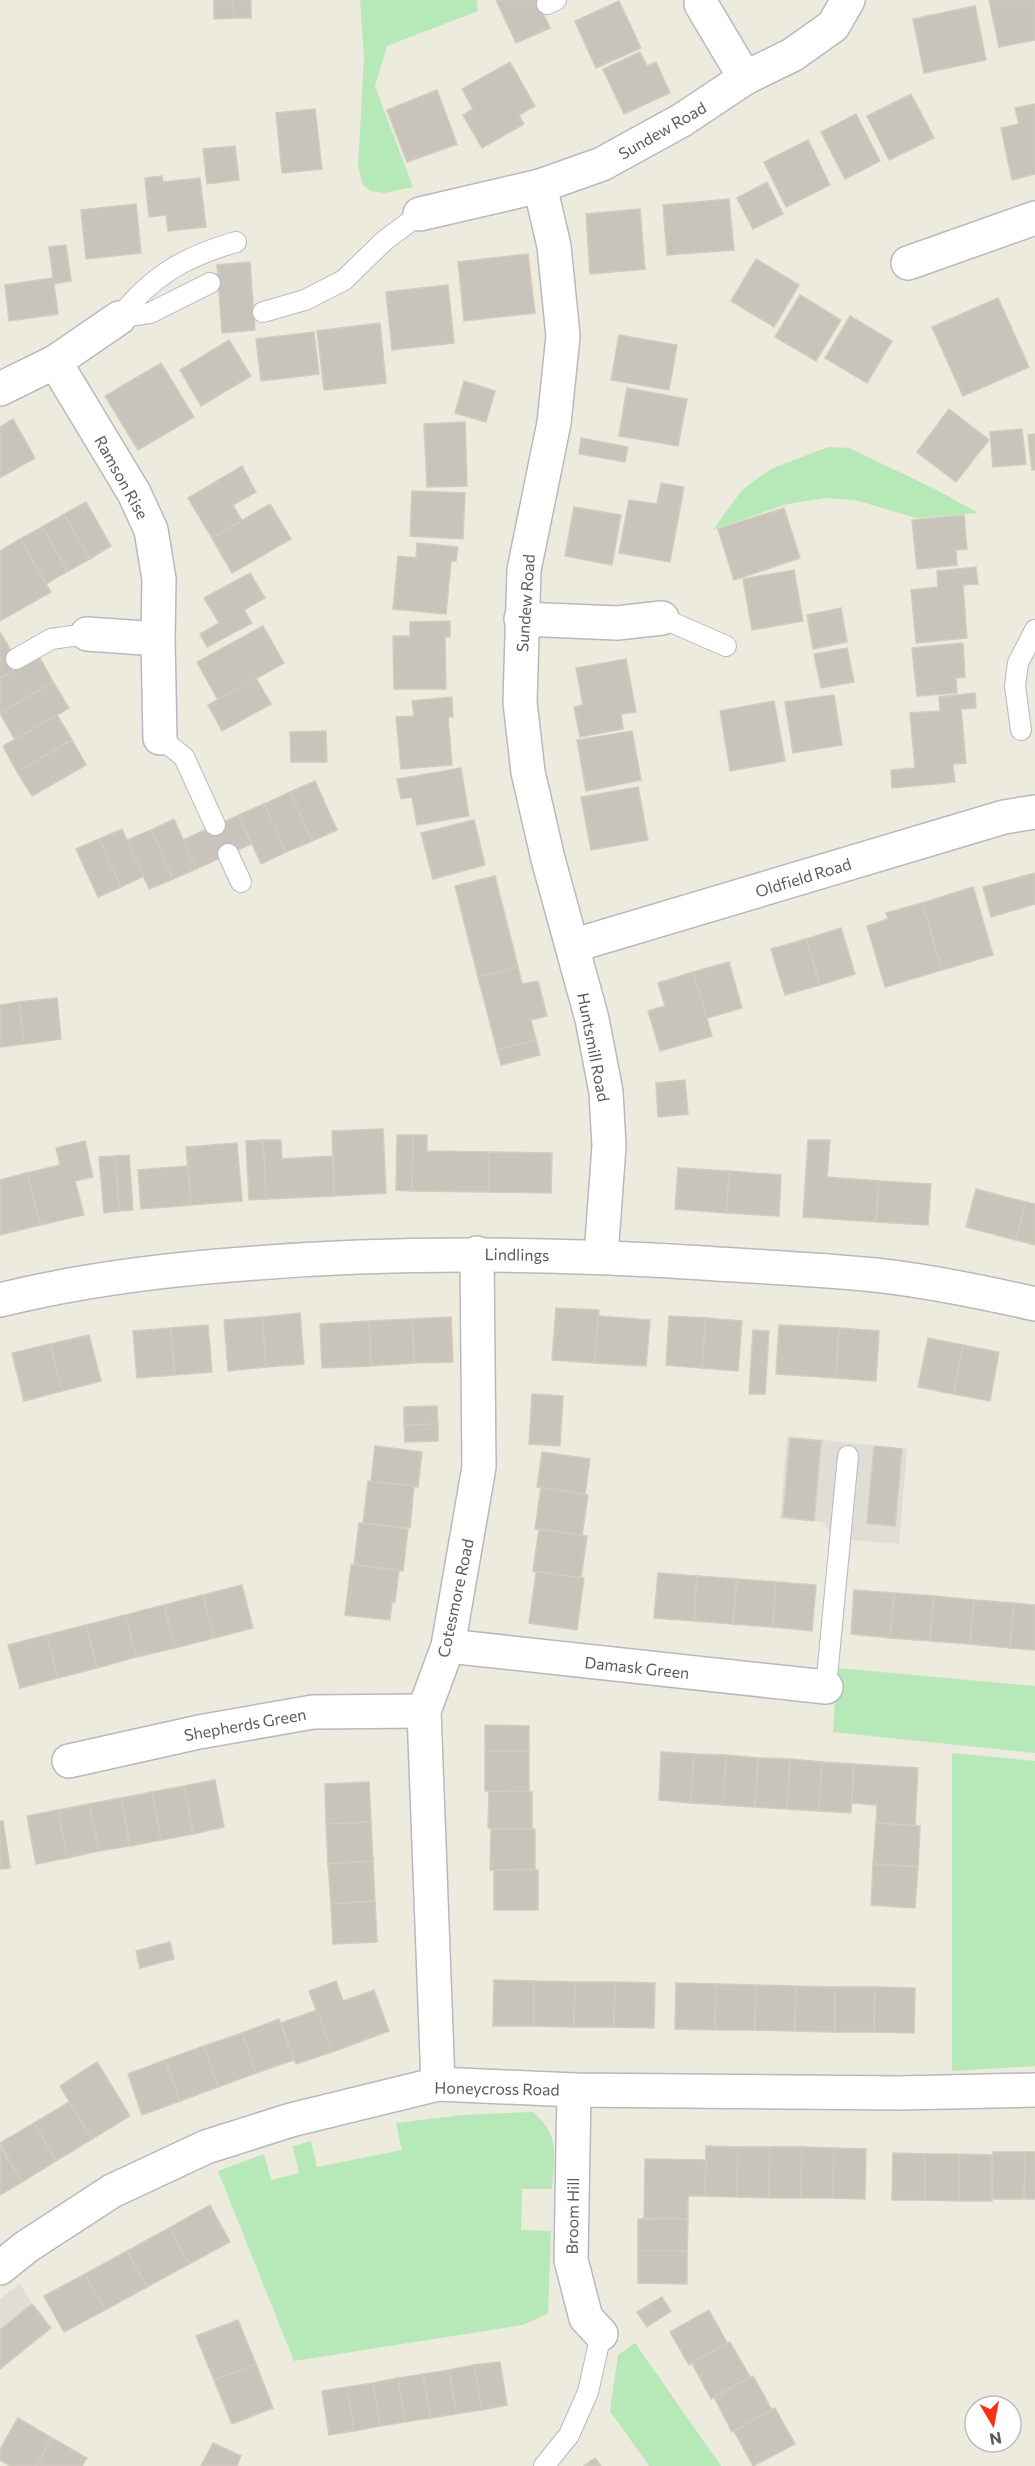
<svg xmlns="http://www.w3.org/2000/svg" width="1035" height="2466" font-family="Commissioner,sans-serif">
	<rect width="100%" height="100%" fill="#edeade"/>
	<g fill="#e0ddd6">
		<polygon points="787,1436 907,1449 899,1544 851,1540 840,1659 822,1657 832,1541 828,1528 822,1522 780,1519"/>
		<polygon points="20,2283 32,2304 51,2328 0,2369 0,2299"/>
	</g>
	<g fill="#b7e8b8">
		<polygon points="360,0 477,0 478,11 387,46 375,86 413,187 384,193 371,191 363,185 358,166 364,57"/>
		<polygon points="828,447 849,448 937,490 978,513 916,518 855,500 826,498 787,504 713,530 742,490 771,469"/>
		<polygon points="837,1668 1035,1686 1035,1753 833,1732"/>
		<polygon points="952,1753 1035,1761 1035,2066 952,2071"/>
		<path d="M533 2112C561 2136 554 2156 552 2189H522L521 2230 551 2231 548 2313 523 2325 294 2361 218 2171 264 2154 271 2180 299 2173 293 2146 311 2141 317 2167 402 2150 396 2123 463 2115Z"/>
		<polygon points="635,2343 721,2466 649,2466 610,2411 618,2355"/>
	</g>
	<g fill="#c8c3bb" stroke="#d2ccbc" stroke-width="1.5">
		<polygon points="214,0 233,0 234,18 214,19"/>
		<polygon points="233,0 251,0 251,18 234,18"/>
		<polygon points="496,0 537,0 550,28 516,43"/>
		<polygon points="989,0 1035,0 1035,40 999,47"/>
		<polygon points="619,1 641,48 596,68 575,21"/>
		<polygon points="975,6 986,60 924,73 913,19"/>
		<polygon points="640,52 647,66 656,62 670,93 624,114 603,69"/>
		<polygon points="510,62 535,106 519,115 524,124 482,148 463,115 473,109 462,89"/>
		<polygon points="437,90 457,144 407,162 387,110"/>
		<polygon points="911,94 934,138 889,160 867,116"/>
		<polygon points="1035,104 1035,174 1012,180 1001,128 1019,124 1015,108"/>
		<polygon points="315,109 322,169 282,173 276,113"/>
		<polygon points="856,114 880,161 845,179 821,132"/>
		<polygon points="808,140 830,185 786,207 764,162"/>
		<polygon points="235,146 239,180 207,184 203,149"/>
		<polygon points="162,176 163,182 200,178 206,227 168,231 166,215 149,217 145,178"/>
		<polygon points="767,182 783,214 753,229 737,198"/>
		<polygon points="729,199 734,250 667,255 663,205"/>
		<polygon points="136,204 141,253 86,259 81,210"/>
		<polygon points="640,209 645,269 590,274 586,214"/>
		<polygon points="66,245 71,281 54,284 58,314 9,321 5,285 53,278 49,247"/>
		<polygon points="528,254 535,313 464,321 458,262"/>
		<polygon points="756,259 799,285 774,327 731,301"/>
		<polygon points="250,262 255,330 222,333 217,265"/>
		<polygon points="448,285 454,343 392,350 386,292"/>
		<polygon points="800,295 841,320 816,361 775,337"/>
		<polygon points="998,298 1029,367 963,396 932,327"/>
		<polygon points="850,316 892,341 867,383 825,358"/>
		<polygon points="380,323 386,383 324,390 317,331"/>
		<polygon points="314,332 319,374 261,381 256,339"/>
		<polygon points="619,335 677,345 669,390 611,380"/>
		<polygon points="229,340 251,376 201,406 180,370"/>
		<polygon points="161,363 194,417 138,450 105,396"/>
		<polygon points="464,381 495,391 486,422 455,413"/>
		<polygon points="627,388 687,399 678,446 619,436"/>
		<polygon points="949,409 989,440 956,482 917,452"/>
		<polygon points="13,419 35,458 0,478 0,427"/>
		<polygon points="465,422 467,486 427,487 424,424"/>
		<polygon points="1022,429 1026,464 993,467 990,432"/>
		<polygon points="1035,434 1035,470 1032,470 1028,435"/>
		<polygon points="581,438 628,447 625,462 579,454"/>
		<polygon points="242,466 256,492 233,505 242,521 212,538 188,498"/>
		<polygon points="661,483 684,487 670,562 619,553 629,500 657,504"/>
		<polygon points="412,491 465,493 463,539 410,536"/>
		<polygon points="86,502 111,546 90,559 64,514"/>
		<polygon points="270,504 291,539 232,573 212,538"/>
		<polygon points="574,507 621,515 612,565 565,556"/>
		<polygon points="784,508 800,558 734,580 718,529"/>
		<polygon points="64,514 90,559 68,571 42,527"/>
		<polygon points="964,515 967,549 956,550 957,565 917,569 912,520"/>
		<polygon points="42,527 68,571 46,584 20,539"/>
		<polygon points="20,539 51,592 0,621 0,551"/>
		<polygon points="417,543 458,547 456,561 451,561 446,614 393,609 398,556 416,558"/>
		<polygon points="976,567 978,584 963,585 967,638 916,643 911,590 938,587 937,571"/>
		<polygon points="794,570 803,621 752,630 743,579"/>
		<polygon points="250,573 265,598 244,610 252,623 207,647 200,634 219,623 204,598"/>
		<polygon points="841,608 847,642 813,649 807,615"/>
		<polygon points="450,621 450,637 445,637 446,689 394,689 393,636 410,636 410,622"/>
		<polygon points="263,626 284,663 218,700 197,662"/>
		<polygon points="0,632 20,666 0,678"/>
		<polygon points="963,643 965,677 956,678 957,693 917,696 912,648"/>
		<polygon points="847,648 854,682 821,688 814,654"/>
		<polygon points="39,656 53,682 0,713 0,678"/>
		<polygon points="626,659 636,712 621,714 623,729 580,737 574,707 583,705 576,668"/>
		<polygon points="256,678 271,704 222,731 208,705"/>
		<polygon points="53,682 69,708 15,740 0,713"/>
		<polygon points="975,693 976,708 961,709 966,763 953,764 955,782 892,788 891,770 915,768 910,713 940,711 939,697"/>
		<polygon points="834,695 842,745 793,753 785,702"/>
		<polygon points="452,697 453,717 448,717 452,765 401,769 396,717 414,716 412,701"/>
		<polygon points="774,701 785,761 730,771 720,711"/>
		<polygon points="57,715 72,740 17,772 3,746"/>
		<polygon points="326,731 327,762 291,762 290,732"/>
		<polygon points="632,731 641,780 586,791 577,740"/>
		<polygon points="72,740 86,765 32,796 17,772"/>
		<polygon points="461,768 469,816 417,825 412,797 401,799 397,779"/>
		<polygon points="315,781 337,830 312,841 290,792"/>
		<polygon points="638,787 648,840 591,850 581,797"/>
		<polygon points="290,792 312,841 286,852 264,804"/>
		<polygon points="264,804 286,852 261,864 239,815"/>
		<polygon points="239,815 251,844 196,869 183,840"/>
		<polygon points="174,819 196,869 173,879 151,830"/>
		<polygon points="474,820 485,865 433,879 421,833"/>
		<polygon points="122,829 144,876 121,887 99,839"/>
		<polygon points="151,830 173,879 149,889 127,840"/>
		<polygon points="99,839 121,887 98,897 76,849"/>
		<polygon points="1035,873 1035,904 991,917 983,887"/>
		<polygon points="495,876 518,967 478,977 455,886"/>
		<polygon points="973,887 993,955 942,970 922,903"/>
		<polygon points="922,903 942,970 885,987 867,926 888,919 886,913"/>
		<polygon points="841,928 855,974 820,985 806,939"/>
		<polygon points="806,939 820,985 785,995 771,949"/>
		<polygon points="729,962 742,1008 707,1018 693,972"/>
		<polygon points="518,967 522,984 538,981 547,1016 531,1020 536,1040 497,1050 478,977"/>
		<polygon points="693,972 712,1036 660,1051 648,1011 665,1006 658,983"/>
		<polygon points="57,998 61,1039 24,1044 19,1002"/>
		<polygon points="19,1002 24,1044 0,1047 0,1005"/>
		<polygon points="536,1040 540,1055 501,1065 497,1050"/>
		<polygon points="685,1080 688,1114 658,1117 656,1083"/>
		<polygon points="383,1129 386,1193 334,1196 332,1131"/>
		<polygon points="397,1135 413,1135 412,1191 396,1190"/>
		<polygon points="413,1135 427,1135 427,1151 489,1152 489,1192 412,1191"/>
		<polygon points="263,1140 281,1140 282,1159 333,1156 334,1196 266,1199"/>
		<polygon points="263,1140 266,1199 249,1200 246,1141"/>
		<polygon points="808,1140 830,1140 827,1177 879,1181 876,1222 803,1217"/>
		<polygon points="85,1141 93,1177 75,1181 84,1215 40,1225 27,1173 60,1165 56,1148"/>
		<polygon points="237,1143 242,1201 191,1205 186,1147"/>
		<polygon points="489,1152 552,1153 551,1193 489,1192"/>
		<polygon points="129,1155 133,1210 119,1211 115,1156"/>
		<polygon points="115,1156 119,1211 104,1213 99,1157"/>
		<polygon points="188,1166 191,1205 141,1209 138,1170"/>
		<polygon points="678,1168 729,1171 727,1213 675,1209"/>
		<polygon points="729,1171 781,1175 779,1216 727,1213"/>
		<polygon points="27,1173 40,1225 0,1235 0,1180"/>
		<polygon points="879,1181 931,1184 928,1225 876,1222"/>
		<polygon points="976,1189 1026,1202 1016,1240 966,1227"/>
		<polygon points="1026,1202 1035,1204 1035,1245 1016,1240"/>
		<polygon points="556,1308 599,1310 595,1363 552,1360"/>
		<polygon points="300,1313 304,1364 266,1367 262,1317"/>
		<polygon points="598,1316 650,1320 646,1366 595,1363"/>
		<polygon points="669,1316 706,1318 702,1368 666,1365"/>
		<polygon points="262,1317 266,1367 228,1371 224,1320"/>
		<polygon points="451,1317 453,1362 414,1363 412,1319"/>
		<polygon points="706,1318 742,1321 738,1371 702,1368"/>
		<polygon points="412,1319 414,1363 371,1366 369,1321"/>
		<polygon points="369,1321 371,1366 322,1368 320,1324"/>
		<polygon points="208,1325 212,1372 174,1375 171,1328"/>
		<polygon points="779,1325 839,1328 836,1378 776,1374"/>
		<polygon points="171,1328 174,1375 137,1378 133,1331"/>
		<polygon points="839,1328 879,1331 876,1381 836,1378"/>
		<polygon points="753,1330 769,1331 765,1394 749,1394"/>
		<polygon points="89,1335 101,1381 62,1391 50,1344"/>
		<polygon points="928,1338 963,1345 954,1394 918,1387"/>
		<polygon points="50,1344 62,1391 24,1401 12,1353"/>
		<polygon points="963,1345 999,1352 990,1401 954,1394"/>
		<polygon points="532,1394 563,1396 560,1446 529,1444"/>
		<polygon points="437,1406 438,1424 404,1425 404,1407"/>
		<polygon points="438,1424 438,1441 405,1442 404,1425"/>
		<polygon points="790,1438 821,1441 814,1521 783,1517"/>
		<polygon points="375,1446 422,1452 418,1487 371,1482"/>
		<polygon points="874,1446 902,1449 895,1526 867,1523"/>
		<polygon points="542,1452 590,1459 585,1494 537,1487"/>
		<polygon points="368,1481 414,1486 410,1528 363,1523"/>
		<polygon points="541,1487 588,1495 582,1536 535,1529"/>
		<polygon points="359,1523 408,1529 403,1571 354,1565"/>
		<polygon points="539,1529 587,1536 581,1578 533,1571"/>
		<polygon points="351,1565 399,1570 395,1602 392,1602 390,1620 345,1615"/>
		<polygon points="536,1572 584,1578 577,1630 529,1623"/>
		<polygon points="658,1573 697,1576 694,1621 654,1618"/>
		<polygon points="697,1576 737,1579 733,1624 694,1621"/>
		<polygon points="737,1579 776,1582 773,1627 733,1624"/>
		<polygon points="776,1582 816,1585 812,1631 773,1627"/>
		<polygon points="242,1585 253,1628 214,1638 203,1595"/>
		<polygon points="854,1590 894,1593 890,1638 851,1634"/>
		<polygon points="894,1593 934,1596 930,1641 890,1638"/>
		<polygon points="203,1595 214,1638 175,1648 164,1605"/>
		<polygon points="934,1596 974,1600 970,1644 930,1641"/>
		<polygon points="974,1600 1014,1603 1010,1648 970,1644"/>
		<polygon points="1014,1603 1035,1605 1035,1650 1010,1648"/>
		<polygon points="164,1605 175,1648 136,1657 125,1615"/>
		<polygon points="125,1615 136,1657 97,1668 86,1625"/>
		<polygon points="86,1625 97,1668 58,1678 47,1635"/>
		<polygon points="47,1635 58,1678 20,1688 8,1645"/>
		<polygon points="485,1725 529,1726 529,1751 485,1751"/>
		<polygon points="485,1751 529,1751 529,1792 485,1791"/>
		<polygon points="661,1752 694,1754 691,1803 659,1800"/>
		<polygon points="694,1754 726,1755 723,1805 691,1803"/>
		<polygon points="726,1755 758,1758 755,1807 723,1805"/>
		<polygon points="758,1758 790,1759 787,1809 755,1807"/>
		<polygon points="790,1759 822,1762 819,1811 787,1809"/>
		<polygon points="822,1762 854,1764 851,1813 819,1811"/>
		<polygon points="854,1764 918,1768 915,1826 876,1823 877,1805 852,1803"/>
		<polygon points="215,1780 224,1827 193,1834 184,1786"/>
		<polygon points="369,1782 371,1822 326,1824 325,1784"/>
		<polygon points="184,1786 193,1834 161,1840 152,1792"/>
		<polygon points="489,1791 532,1792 532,1829 488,1828"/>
		<polygon points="152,1792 161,1840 130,1846 121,1798"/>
		<polygon points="121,1798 130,1846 99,1851 89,1804"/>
		<polygon points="89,1804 99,1851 67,1858 58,1810"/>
		<polygon points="58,1810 67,1858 36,1864 27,1816"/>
		<polygon points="0,1821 3,1821 10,1868 0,1869"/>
		<polygon points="371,1822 373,1861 328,1864 326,1824"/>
		<polygon points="876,1823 920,1826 918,1867 873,1864"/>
		<polygon points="491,1829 535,1829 535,1871 490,1870"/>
		<polygon points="373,1861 375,1901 331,1904 328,1864"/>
		<polygon points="873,1864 918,1867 915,1908 871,1905"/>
		<rect x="494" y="1870" width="44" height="40"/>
		<polygon points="375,1901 377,1942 333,1944 331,1904"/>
		<polygon points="170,1942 174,1959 140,1968 136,1951"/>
		<polygon points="494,1980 534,1981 534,2026 493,2026"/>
		<polygon points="336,1981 343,2001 374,1990 389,2031 332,2052 309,1991"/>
		<polygon points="534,1981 575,1982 574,2027 534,2026"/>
		<polygon points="575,1982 615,1982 614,2027 574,2027"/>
		<polygon points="615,1982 655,1983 654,2028 614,2027"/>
		<polygon points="676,1983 716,1984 715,2030 675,2029"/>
		<polygon points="716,1984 756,1985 755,2030 715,2030"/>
		<polygon points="756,1985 796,1986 795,2031 755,2030"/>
		<polygon points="796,1986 835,1987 835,2032 795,2031"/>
		<polygon points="835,1987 875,1987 874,2032 835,2032"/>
		<polygon points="875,1987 915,1988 914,2033 874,2032"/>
		<polygon points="317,2010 332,2052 296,2064 281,2023"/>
		<polygon points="279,2019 294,2060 256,2073 242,2033"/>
		<polygon points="242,2033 256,2073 218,2087 204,2046"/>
		<polygon points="204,2046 218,2087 180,2101 165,2060"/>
		<polygon points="165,2060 180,2101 142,2115 128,2074"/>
		<polygon points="97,2062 130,2116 92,2139 60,2086"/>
		<polygon points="69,2102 92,2139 56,2161 34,2123"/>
		<polygon points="34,2123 56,2161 22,2182 0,2143"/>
		<polygon points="0,2146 22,2182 0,2195"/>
		<polygon points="706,2146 738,2147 737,2197 705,2196"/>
		<polygon points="738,2147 770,2147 769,2198 737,2197"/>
		<polygon points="770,2147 802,2147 801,2198 769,2198"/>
		<polygon points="802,2147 834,2148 833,2198 801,2198"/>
		<polygon points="834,2148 866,2149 865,2199 833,2198"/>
		<polygon points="993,2152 1025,2152 1024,2199 992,2199"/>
		<polygon points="1025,2152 1035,2152 1035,2199 1024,2199"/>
		<polygon points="893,2153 925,2154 925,2200 892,2200"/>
		<polygon points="925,2154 959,2154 959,2201 925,2200"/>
		<polygon points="959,2154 992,2155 992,2201 959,2201"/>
		<polygon points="645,2159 706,2160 705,2196 688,2196 688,2219 644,2218"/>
		<polygon points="210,2205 230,2242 189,2264 169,2228"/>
		<polygon points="638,2219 688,2219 687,2251 638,2251"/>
		<polygon points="169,2228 189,2264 147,2287 127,2251"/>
		<polygon points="127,2251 147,2287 105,2310 85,2274"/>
		<polygon points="638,2251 687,2251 687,2284 638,2283"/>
		<polygon points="85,2274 105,2310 64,2332 44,2296"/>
		<polygon points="662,2297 671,2311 647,2327 637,2312"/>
		<polygon points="32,2304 51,2328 0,2369 0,2330"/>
		<polygon points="709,2310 727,2343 689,2365 670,2332"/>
		<polygon points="238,2320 256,2364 214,2380 196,2336"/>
		<polygon points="730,2342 750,2377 711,2399 692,2363"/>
		<polygon points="500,2362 507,2405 482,2410 474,2365"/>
		<polygon points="256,2364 273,2408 232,2424 214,2380"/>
		<polygon points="474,2365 482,2410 456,2414 449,2370"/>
		<polygon points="449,2370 456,2414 431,2418 423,2374"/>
		<polygon points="423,2374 431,2418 405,2422 398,2378"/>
		<polygon points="753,2376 772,2410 732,2432 714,2397"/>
		<polygon points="398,2378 405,2422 380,2426 373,2383"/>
		<polygon points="373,2383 380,2426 354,2431 347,2387"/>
		<polygon points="347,2387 354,2431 329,2435 322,2391"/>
		<polygon points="775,2408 795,2444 753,2466 734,2431"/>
		<polygon points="18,2418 52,2438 36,2466 10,2466 0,2460 0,2449"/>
		<polygon points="52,2438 87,2458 82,2466 36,2466"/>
		<polygon points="213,2443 241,2456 237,2466 201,2466"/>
		<polygon points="595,2458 601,2466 584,2466"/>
	</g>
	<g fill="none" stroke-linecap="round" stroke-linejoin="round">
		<g stroke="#b6b9bf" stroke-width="22">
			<g id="service">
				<polyline points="547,4 556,0"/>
				<polyline points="263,312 305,300 344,280 384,241 420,214"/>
				<path d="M119 318C151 276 186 256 236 242"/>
				<polyline points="119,318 150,313 210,283"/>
				<polyline points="662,618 726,646"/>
				<polyline points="16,659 51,639 87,634"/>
				<polyline points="1021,730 1015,686 1018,663 1035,630"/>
				<polyline points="160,738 184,757 215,825"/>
				<polyline points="228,854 241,882"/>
				<polyline points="826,1687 848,1456"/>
				<polyline points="544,2466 569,2435 588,2392 601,2334"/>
			</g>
		</g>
		<g stroke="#b6b9bf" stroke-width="36">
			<g id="minor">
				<polyline points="701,4 745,78"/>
				<polyline points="540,186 554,246 563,336 554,423 524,570 520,702 528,772 548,859 592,1019 606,1092 609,1146 601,1256"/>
				<polyline points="420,214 540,186 602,164 682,120 745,78 792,55 833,26 848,0"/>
				<polyline points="908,263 1035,218"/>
				<polyline points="55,362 134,493 151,530 159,579 158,639 160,738"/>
				<polyline points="0,389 55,362 119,318"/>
				<polyline points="521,619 617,623 662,618"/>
				<polyline points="87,634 158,639"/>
				<polyline points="572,946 1004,817 1035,812"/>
				<path d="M0 1300C80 1280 161 1270 243 1264 396 1251 550 1253 703 1263 760 1267 818 1269 875 1275 929 1281 983 1292 1035 1304"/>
				<polyline points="448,1646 826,1687"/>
				<polyline points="69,1761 199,1732 313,1712 424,1711"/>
				<polyline points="438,2084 424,1711 448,1646 479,1467 477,1253"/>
				<polyline points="574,2090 571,2260 586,2318 601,2334"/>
				<polyline points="0,2268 26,2247 112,2191 206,2147 291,2120 438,2084 574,2090 900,2093 1035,2090"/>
			</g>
		</g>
		<use href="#service" stroke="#fff" stroke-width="20"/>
		<use href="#minor" stroke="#fff" stroke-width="33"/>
	</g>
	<g text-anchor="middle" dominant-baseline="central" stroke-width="4.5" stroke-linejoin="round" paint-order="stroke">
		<g font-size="16" fill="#575b61" stroke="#fff">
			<text transform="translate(662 130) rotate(-30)">Sundew Road</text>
			<text transform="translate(122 477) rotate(61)">Ramson Rise</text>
			<text transform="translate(525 603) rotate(-86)">Sundew Road</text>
			<text transform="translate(803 877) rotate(-17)">Oldfield Road</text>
			<text transform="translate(594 1047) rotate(79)">Huntsmill Road</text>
			<text transform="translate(517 1254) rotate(1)">Lindlings</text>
			<text transform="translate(455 1598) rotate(-78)">Cotesmore Road</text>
			<text transform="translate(637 1667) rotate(6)">Damask Green</text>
			<text transform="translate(245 1724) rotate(-10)">Shepherds Green</text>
			<text transform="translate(497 2088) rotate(1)">Honeycross Road</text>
			<text transform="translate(572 2216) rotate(-89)">Broom Hill</text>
		</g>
	</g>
	<g transform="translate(993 2424) rotate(170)"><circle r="28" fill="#ffffff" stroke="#bcbdc0" stroke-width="1.5"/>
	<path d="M0-4.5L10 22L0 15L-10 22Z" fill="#fa2f16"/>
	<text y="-9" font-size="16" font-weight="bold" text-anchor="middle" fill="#575b61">N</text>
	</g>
</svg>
